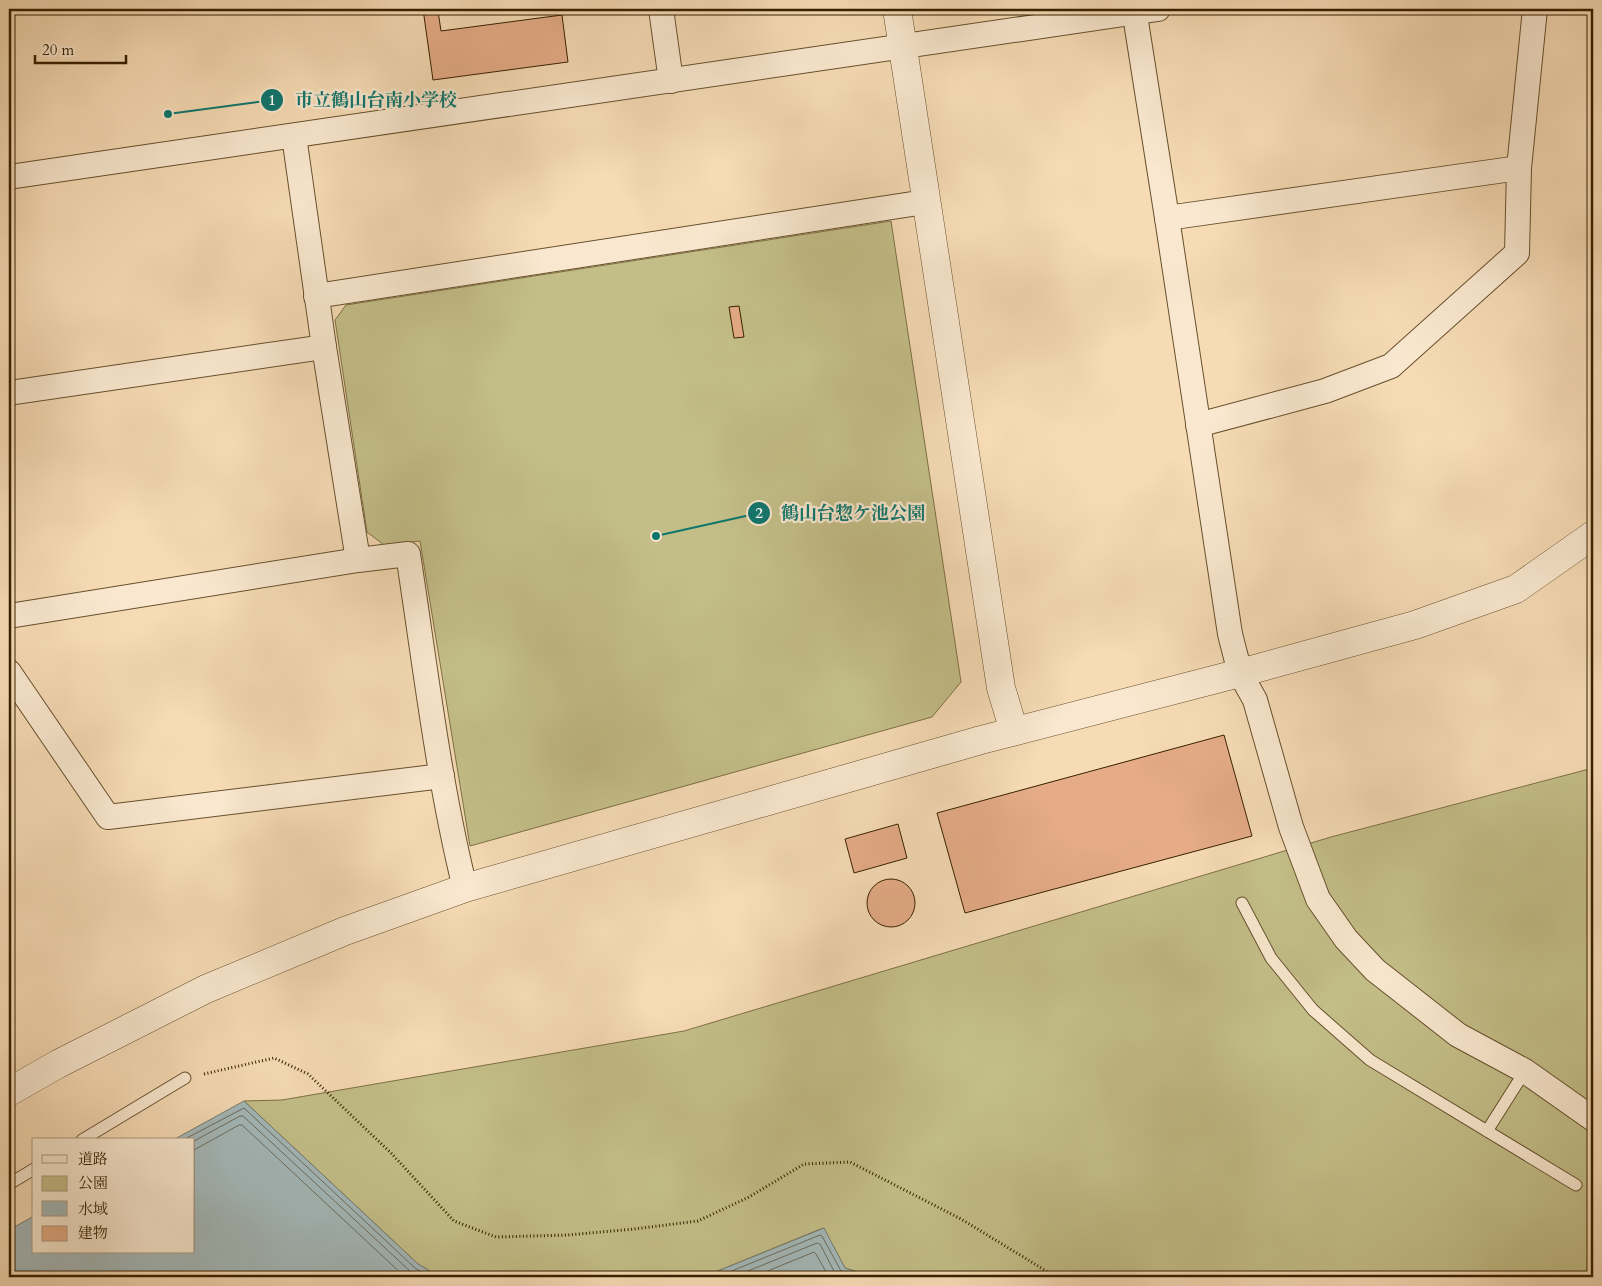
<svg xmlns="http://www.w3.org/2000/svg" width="1602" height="1286" font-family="Cardo,'Noto Serif JP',serif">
	<rect width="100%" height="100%" fill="#f6dbb5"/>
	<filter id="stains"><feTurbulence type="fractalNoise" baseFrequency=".004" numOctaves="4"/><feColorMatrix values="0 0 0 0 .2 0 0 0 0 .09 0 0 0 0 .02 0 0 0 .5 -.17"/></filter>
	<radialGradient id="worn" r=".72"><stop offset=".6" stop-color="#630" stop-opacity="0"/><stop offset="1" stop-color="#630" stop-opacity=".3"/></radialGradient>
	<g fill="#c3be88" stroke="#7d7044">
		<polygon points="891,221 961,682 932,717 470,846 420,541 384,545 367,532 335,320 346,305"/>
		<polygon points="1593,768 1593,1277 873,1277 845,1268 823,1228 703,1277 440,1277 418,1264 244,1101 282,1100 684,1031 1331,837"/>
	</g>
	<g fill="#a3b8b9" stroke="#787c6f">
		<polygon points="244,1101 418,1264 440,1277 9,1277 9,1230 34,1216 34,1252 194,1252 194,1140 173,1140"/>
		<polygon points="824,1228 845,1268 873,1277 703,1277"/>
	</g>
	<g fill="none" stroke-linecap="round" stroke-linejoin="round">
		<g stroke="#6d6c5c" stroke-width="1">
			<polyline points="183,1140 244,1108 415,1268 430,1277"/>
			<polyline points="194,1141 240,1116 243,1116 411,1272 418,1277"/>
			<polyline points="194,1150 239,1125 242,1125 405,1277"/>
			<polyline points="717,1277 820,1235 822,1236 841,1271 858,1277"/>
			<polyline points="733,1277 817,1243 820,1244 835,1273 840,1277"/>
			<polyline points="753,1277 814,1252 816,1254 829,1277"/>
		</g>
	</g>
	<g fill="#e5ac87" stroke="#372100">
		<polygon points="423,9 454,9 438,11 441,31 562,15 568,62 433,80"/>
		<polygon points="739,306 744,337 734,338 729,307"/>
		<polygon points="1224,735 1252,836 965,913 937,813"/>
		<polygon points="898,824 907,858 854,873 845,839"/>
		<circle cx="891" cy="903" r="24"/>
	</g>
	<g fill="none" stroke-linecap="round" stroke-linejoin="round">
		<g stroke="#67502d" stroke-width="13">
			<g id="service">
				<polyline points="1242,903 1271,958 1313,1010 1370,1060 1576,1185"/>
				<polyline points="1487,1131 1525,1071"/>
				<polyline points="82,1140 185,1078"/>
				<polyline points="9,1184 34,1169"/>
			</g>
		</g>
		<g stroke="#67502d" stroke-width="26">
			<g id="minor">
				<polyline points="661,9 671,81"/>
				<polyline points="1134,9 1167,218 1230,634 1240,673 1255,700 1291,827 1318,899 1346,939 1375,970 1458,1035 1525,1071 1593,1119"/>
				<path d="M294 136 324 347 358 560 408 554C425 664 438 779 465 888"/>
				<polyline points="9,177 1158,9"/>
				<polyline points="1167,218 1519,168"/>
				<polyline points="316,296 925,202"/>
				<polyline points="9,393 324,347"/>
				<polyline points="1198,425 1325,391 1391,366 1517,253 1519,168 1535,9"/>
				<polyline points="9,616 358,560"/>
				<polyline points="9,672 108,817 442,776"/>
			</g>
		</g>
		<g stroke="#67502d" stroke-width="29">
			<g id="tertiary">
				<polyline points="897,9 1001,688 1014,731"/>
				<polyline points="9,1092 58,1064 206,989 345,931 465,888 981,740 1240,673 1415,625 1516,589 1593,535"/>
			</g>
		</g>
		<polyline stroke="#372100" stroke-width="3" stroke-dasharray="1 2.5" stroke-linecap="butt" points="204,1074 274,1058 308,1074 391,1153 454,1221 496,1237 568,1235 634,1229 698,1221 749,1197 804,1164 850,1162 961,1219 1056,1277"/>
		<use href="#service" stroke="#f9e8cf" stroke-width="11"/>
		<use href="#minor" stroke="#f9e8cf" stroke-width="24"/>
		<use href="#tertiary" stroke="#f9e8cf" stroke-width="28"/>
	</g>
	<path fill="none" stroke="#0f766e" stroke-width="2" d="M168 114L272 100M656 536L759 513"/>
	<g fill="#0f766e" stroke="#f9e8cf" stroke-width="2">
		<circle cx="168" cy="114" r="5"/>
		<circle cx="656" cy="536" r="5"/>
		<circle cx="272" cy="100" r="12"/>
		<circle cx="759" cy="513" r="12"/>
	</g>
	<g font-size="15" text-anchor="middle" font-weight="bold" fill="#fff">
		<text x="272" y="105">1</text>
		<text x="759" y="518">2</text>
	</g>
	<g font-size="18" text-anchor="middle" font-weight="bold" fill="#0f766e" stroke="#f9e8cf" stroke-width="4.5" stroke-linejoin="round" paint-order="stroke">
		<text x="376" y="106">市立鶴山台南小学校</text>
		<text x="853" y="519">鶴山台惣ケ池公園</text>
	</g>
	<rect width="1602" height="1286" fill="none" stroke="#f6dbb5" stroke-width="30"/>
	<rect x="10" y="10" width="1582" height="1266" fill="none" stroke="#372100" stroke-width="2.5"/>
	<rect x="15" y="15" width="1572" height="1256" fill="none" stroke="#372100"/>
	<rect x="32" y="1138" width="162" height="115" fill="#f9e8cf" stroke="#ab987c"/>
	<rect x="42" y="1155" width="25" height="8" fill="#f9e8cf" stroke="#ab987c"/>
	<text x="78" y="1164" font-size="15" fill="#372100">道路</text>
	<rect x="42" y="1176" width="25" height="15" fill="#c3be88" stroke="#ab987c"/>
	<text x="78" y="1188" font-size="15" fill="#372100">公園</text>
	<rect x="42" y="1201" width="25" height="15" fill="#a3b8b9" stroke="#ab987c"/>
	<text x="78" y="1214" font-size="15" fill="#372100">水域</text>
	<rect x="42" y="1226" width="25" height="15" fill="#e5ac87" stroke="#ab987c"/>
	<text x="78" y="1238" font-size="15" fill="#372100">建物</text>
	<path d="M35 55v8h91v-8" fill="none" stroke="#372100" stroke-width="2.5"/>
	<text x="42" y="55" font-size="15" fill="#372100" stroke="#f9e8cf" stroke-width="4" paint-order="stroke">20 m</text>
	<rect width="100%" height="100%" filter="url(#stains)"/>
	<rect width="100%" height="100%" fill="url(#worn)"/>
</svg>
